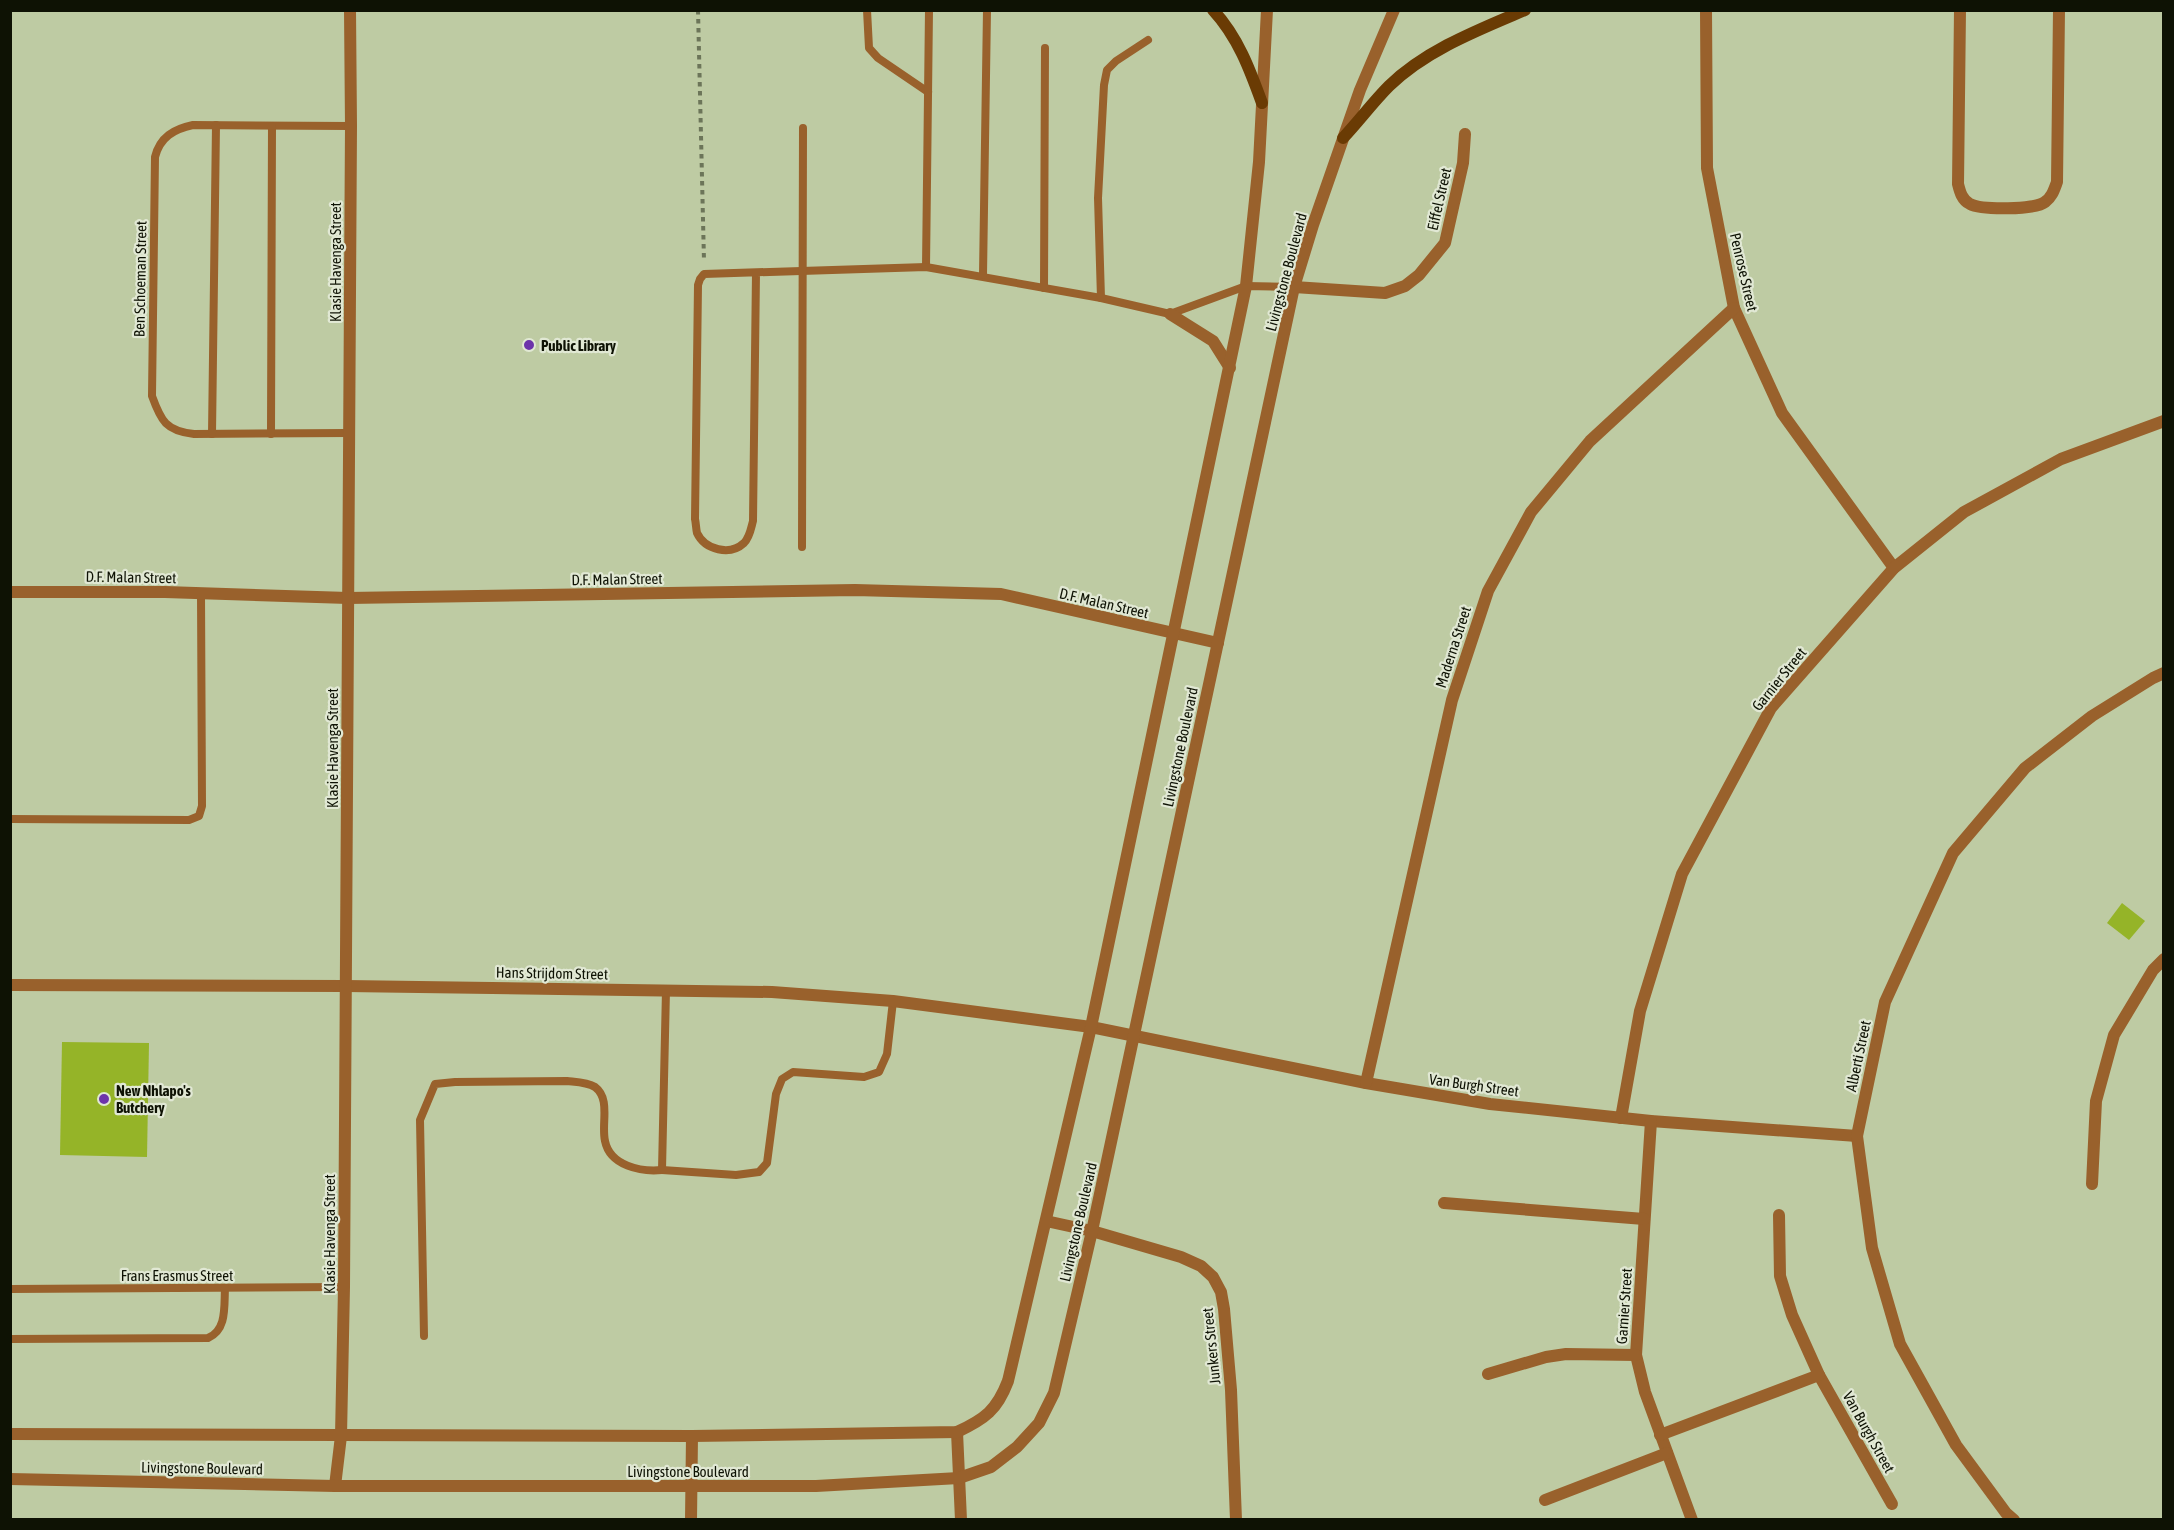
<svg xmlns="http://www.w3.org/2000/svg" width="2174" height="1530" font-family="'Asap Condensed',sans-serif">
	<rect width="100%" height="100%" fill="#becba3"/>
	<g fill="#95b428">
		<polygon points="2122,903 2145,921 2129,940 2107,923"/>
		<polygon points="62,1042 149,1043 147,1157 60,1155"/>
	</g>
	<g fill="none" stroke-linecap="round" stroke-linejoin="round">
		<polyline stroke="#6c7559" stroke-width="4" stroke-dasharray="4.5 4.5" stroke-linecap="butt" points="698,10 704,261"/>
		<g stroke="#99612c" stroke-width="8">
			<polyline points="867,10 869,48 878,58 928,92"/>
			<polyline points="926,267 929,10"/>
			<path d="M756 273 753 521C751 528 750 537 744 543 730 556 705 550 697 533 696 529 696 523 695 519L698 285 700 279 704 274 926 267 1101 298 1170 314 1246 286 1294 287"/>
			<polyline points="983,275 987,10"/>
			<polyline points="1044,288 1045,48"/>
			<polyline points="1101,298 1098,198 1104,85 1107,70 1116,61 1148,40"/>
			<path d="M348 433 194 434C166 431 161 421 152 396L155 157C160 137 174 129 193 125L351 126"/>
			<polyline points="212,434 216,125"/>
			<polyline points="271,434 272,126"/>
			<polyline points="802,547 803,128"/>
			<polyline points="10,819 189,820 199,816 202,806 201,594"/>
			<polyline points="662,1170 736,1175 759,1172 767,1163 776,1094 782,1079 793,1072 864,1077 879,1072 887,1054 893,1001"/>
			<polyline points="10,1289 344,1287"/>
			<path d="M424 1336 420 1120 435 1084 455 1082 567 1081C576 1082 587 1082 595 1087 611 1099 601 1124 605 1141 610 1166 641 1172 662 1170L666 990"/>
			<path d="M10 1339 208 1338C227 1330 224 1307 225 1288"/>
		</g>
		<g stroke="#99612c" stroke-width="12">
			<polyline points="1706,10 1707,168 1734,308 1782,413 1894,568"/>
			<path d="M1960 10 1958 184C1960 192 1962 200 1970 204 1981 210 2035 210 2045 202 2052 197 2054 190 2057 182L2059 10"/>
			<polyline points="1294,287 1385,293 1405,286 1419,275 1445,243 1463,163 1465,134"/>
			<polyline points="10,592 165,592 348,598 855,590 1001,594 1218,643"/>
			<polyline points="10,985 346,986 772,992 893,1001 1091,1027 1366,1083 1490,1104 1651,1121 1857,1136"/>
			<polyline points="1366,1083 1452,700 1488,591 1531,512 1590,441 1734,308"/>
			<polyline points="1621,1118 1640,1011 1682,874 1771,708 1894,568 1964,512 2061,459 2164,421"/>
			<polyline points="1651,1121 1636,1355 1645,1392 1692,1520"/>
			<polyline points="2092,1184 2096,1101 2114,1035 2153,970 2164,959"/>
			<polyline points="1444,1203 1644,1219"/>
			<polyline points="1046,1221 1092,1231 1181,1257 1201,1266 1213,1277 1221,1292 1224,1309 1231,1390 1236,1520"/>
			<polyline points="1488,1374 1546,1357 1566,1354 1636,1355"/>
			<polyline points="1819,1375 1892,1504"/>
			<polyline points="957,1432 961,1520"/>
			<polyline points="1660,1435 1819,1375 1792,1315 1780,1276 1779,1215"/>
			<polyline points="335,1486 341,1436 344,1287 351,126 350,10"/>
			<polyline points="1545,1500 1667,1453"/>
			<polyline points="691,1520 692,1436"/>
			<polyline points="2014,1520 2006,1513 1956,1445 1900,1344 1872,1248 1857,1136 1885,1002 1953,853 2025,768 2092,716 2153,678 2164,673"/>
		</g>
		<g stroke="#99612c" stroke-width="12">
			<polyline points="1170,314 1213,341 1230,368"/>
			<path d="M10 1434 692 1436 957 1432C985 1419 997 1410 1008 1381L1091 1027 1246 286 1259 162 1267 10"/>
			<polyline points="10,1479 335,1486 816,1486 959,1478 991,1467 1017,1447 1039,1423 1054,1393 1092,1231 1294,287 1313,225 1360,90 1394,10"/>
		</g>
		<g stroke="#6a3b04" stroke-width="12">
			<path d="M1213 10C1238 37 1250 70 1262 103"/>
			<path d="M1343 138C1359 121 1373 102 1389 86 1426 50 1478 30 1525 10"/>
		</g>
	</g>
	<g fill="#6d34aa" stroke="#e1e8d4" stroke-width="2">
		<circle cx="529" cy="345" r="6"/>
		<circle cx="104" cy="1099" r="6"/>
	</g>
	<g text-anchor="middle" dominant-baseline="central" stroke-width="4.5" stroke-linejoin="round" paint-order="stroke">
		<g font-size="15" fill="#0e1204" stroke="#e1e8d4">
			<text transform="translate(1439 199) rotate(-77)">Eiffel Street</text>
			<text transform="translate(335 262) rotate(-90)">Klasie Havenga Street</text>
			<text transform="translate(1286 272) rotate(-75)">Livingstone Boulevard</text>
			<text transform="translate(1744 272) rotate(77)">Penrose Street</text>
			<text transform="translate(140 279) rotate(-89)">Ben Schoeman Street</text>
			<text transform="translate(131 577) rotate(1)">D.F. Malan Street</text>
			<text transform="translate(617 579) rotate(-1)">D.F. Malan Street</text>
			<text transform="translate(1104 603) rotate(13)">D.F. Malan Street</text>
			<text transform="translate(1453 647) rotate(-72)">Maderna Street</text>
			<text transform="translate(1779 679) rotate(-51)">Garnier Street</text>
			<text transform="translate(1180 747) rotate(-78)">Livingstone Boulevard</text>
			<text transform="translate(332 748) rotate(-90)">Klasie Havenga Street</text>
			<text transform="translate(552 973) rotate(1)">Hans Strijdom Street</text>
			<text transform="translate(1858 1056) rotate(-78)">Alberti Street</text>
			<text transform="translate(1474 1085) rotate(8)">Van Burgh Street</text>
			<text transform="translate(1078 1222) rotate(-77)">Livingstone Boulevard</text>
			<text transform="translate(329 1234) rotate(-90)">Klasie Havenga Street</text>
			<text x="177" y="1275">Frans Erasmus Street</text>
			<text transform="translate(1624 1306) rotate(-86)">Garnier Street</text>
			<text transform="translate(1211 1346) rotate(-96)">Junkers Street</text>
			<text transform="translate(1869 1432) rotate(61)">Van Burgh Street</text>
			<text transform="translate(202 1468) rotate(1)">Livingstone Boulevard</text>
			<text x="688" y="1471">Livingstone Boulevard</text>
		</g>
		<g font-size="15" font-weight="bold" fill="#0e1204" stroke="#e1e8d4" text-anchor="start">
			<text x="541" y="345">Public Library</text>
			<text x="116" y="1090">New Nhlapo's<tspan x="116" dy="17">Butchery</tspan></text>
		</g>
	</g>
	<rect width="2174" height="1530" fill="none" stroke="#0e1204" stroke-width="24"/>
</svg>
